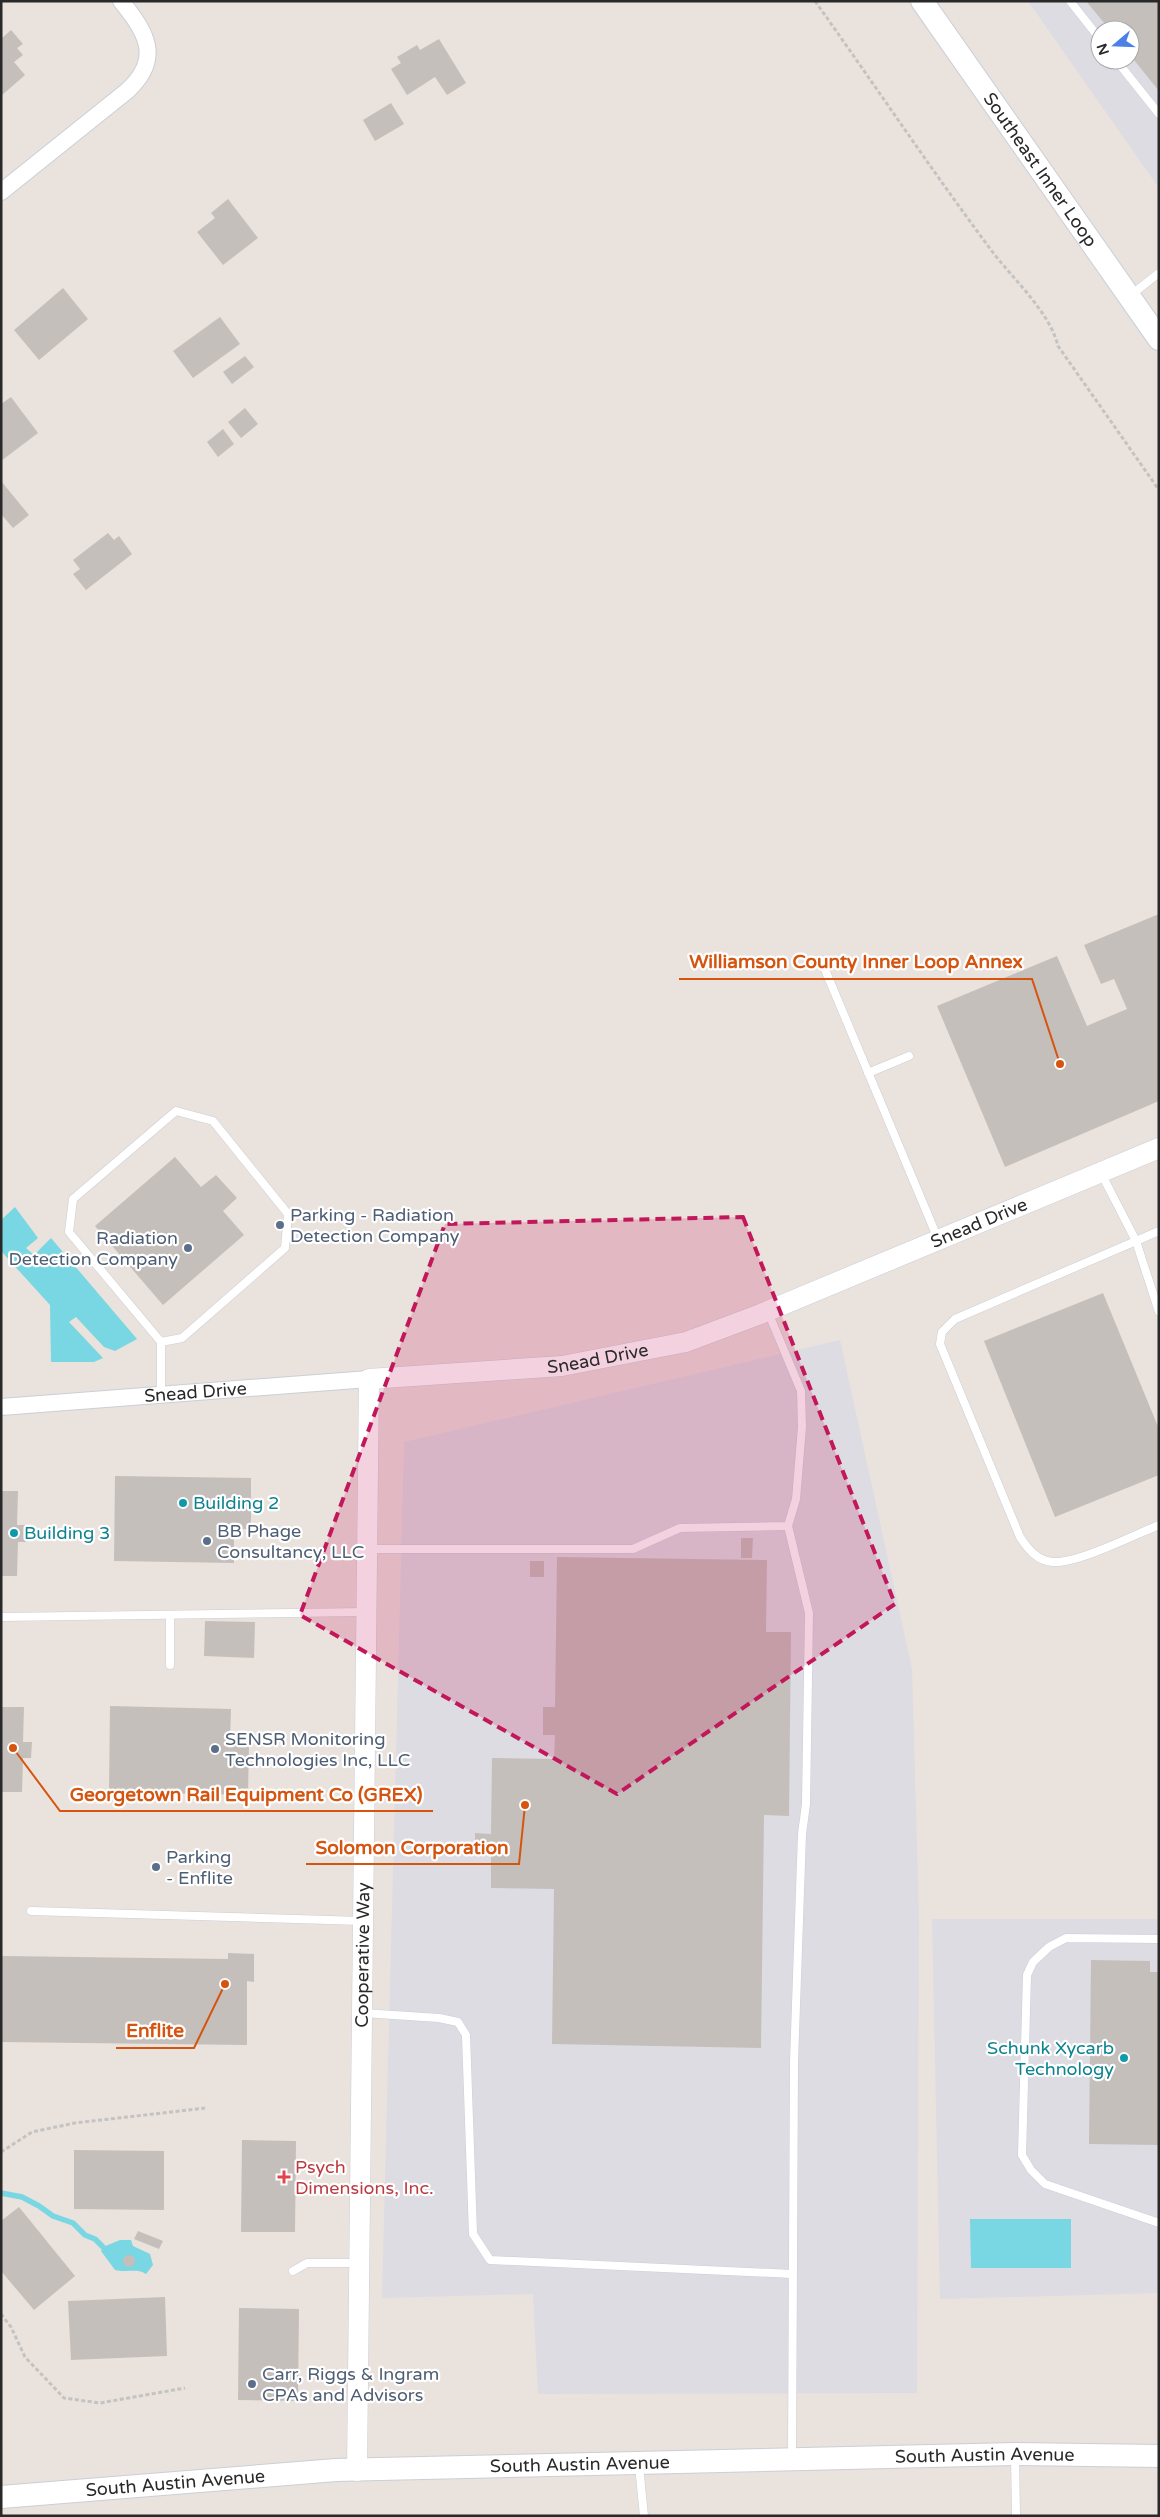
<svg xmlns="http://www.w3.org/2000/svg" width="1160" height="2517" font-family="'Varela Round',sans-serif">
	<rect width="100%" height="100%" fill="#eae2dc"/>
	<g fill="#dddce3" fill-rule="evenodd">
		<path d="M1028 1H1159V188ZM1100 30H1130V60H1100Z"/>
		<polygon points="840,1340 912,1669 919,1918 917,2393 538,2394 533,2294 382,2298 404,1442"/>
		<polygon points="932,1919 1159,1919 1159,2293 940,2299"/>
	</g>
	<g fill="#78d7e2">
		<polygon points="15,1207 38,1238 26,1248 34,1255 51,1238 137,1339 115,1351 104,1347 76,1317 69,1322 103,1358 94,1362 51,1362 50,1305 1,1251 1,1220"/>
		<polygon points="970,2219 1071,2219 1071,2268 971,2268"/>
		<path d="M120 2240H131L133 2246 150 2254 153 2265 146 2274C137 2268 126 2273 115 2270L101 2251 103 2247Z"/>
	</g>
	<g fill="none" stroke-linecap="round" stroke-linejoin="round">
		<polyline stroke="#78d7e2" stroke-width="5.5" points="1,2193 22,2197 39,2206 53,2216 73,2223 85,2235 95,2239 103,2247"/>
	</g>
	<g fill="#c5bfbb">
		<polygon points="1086,1 1159,1 1159,91 1130,55 1130,30 1110,30"/>
		<polygon points="11,30 23,44 17,48 23,55 14,62 25,75 1,96 1,39"/>
		<polygon points="439,39 466,83 447,95 435,77 407,95 391,69 401,63 397,57 417,45 420,50"/>
		<polygon points="391,103 404,124 375,141 363,120"/>
		<polygon points="228,199 258,238 223,265 197,232 215,218 211,213"/>
		<polygon points="63,288 88,319 39,360 14,330"/>
		<polygon points="220,317 240,344 193,378 173,351"/>
		<polygon points="245,356 254,367 232,384 223,372"/>
		<polygon points="11,397 38,433 1,461 1,404"/>
		<polygon points="245,408 258,424 241,438 228,422"/>
		<polygon points="223,429 234,444 218,457 207,442"/>
		<polygon points="1,481 29,515 13,528 1,514"/>
		<polygon points="108,533 114,540 119,536 132,554 86,590 73,574 80,569 73,560"/>
		<polygon points="1159,914 1159,1101 1005,1167 937,1006 1057,956 1087,1026 1096,1022 1127,1009 1114,979 1101,984 1084,945"/>
		<polygon points="175,1157 201,1187 216,1175 237,1198 223,1211 244,1235 163,1305 95,1226"/>
		<polygon points="1103,1293 1159,1429 1159,1475 1055,1517 984,1341"/>
		<polygon points="115,1476 251,1478 251,1529 234,1529 234,1563 114,1561"/>
		<polygon points="1,1491 18,1491 17,1525 26,1525 26,1542 18,1542 17,1576 1,1576"/>
		<polygon points="741,1538 753,1538 752,1558 741,1558"/>
		<polygon points="557,1557 767,1560 766,1632 791,1632 789,1816 764,1815 761,2048 552,2044 554,1889 491,1888 491,1855 475,1855 475,1833 491,1834 492,1758 554,1759 555,1735 543,1735 543,1707 555,1707"/>
		<rect x="530" y="1561" width="14" height="16"/>
		<polygon points="205,1621 255,1622 254,1658 204,1656"/>
		<polygon points="110,1706 231,1709 230,1742 249,1743 248,1795 109,1792"/>
		<polygon points="1,1707 24,1707 23,1742 32,1742 31,1758 23,1758 22,1792 1,1792"/>
		<polygon points="228,1953 254,1954 254,1982 247,1981 247,2045 1,2042 1,1956 228,1959"/>
		<polygon points="1091,1960 1150,1961 1150,1972 1159,1972 1159,2145 1089,2144"/>
		<polygon points="242,2140 296,2141 295,2232 241,2232"/>
		<polygon points="74,2150 164,2151 164,2210 74,2209"/>
		<polygon points="19,2207 75,2276 34,2310 1,2271 1,2221"/>
		<polygon points="138,2231 163,2241 159,2249 134,2239"/>
		<circle cx="129" cy="2261" r="6"/>
		<polygon points="165,2297 167,2356 71,2360 68,2301"/>
		<polygon points="239,2308 299,2309 298,2401 238,2400"/>
	</g>
	<g fill="none" stroke-linecap="round" stroke-linejoin="round">
		<g stroke="#cacfd9" stroke-width="9">
			<g id="service">
				<polyline points="1070,1 1100,39"/>
				<polyline points="1116,60 1159,114"/>
				<polyline points="1131,295 1159,273"/>
				<polyline points="821,960 938,1239"/>
				<polyline points="868,1073 909,1056"/>
				<path d="M1101 1173 1136 1241 955 1319 942 1332 940 1344 1020 1537C1028 1549 1037 1561 1053 1562 1077 1564 1134 1535 1159 1525"/>
				<polyline points="1159,1231 1136,1241 1159,1312"/>
				<polyline points="161,1342 69,1232 73,1199 176,1111 213,1121 288,1214 285,1248 182,1338 161,1342 161,1395"/>
				<polyline points="788,1526 809,1613 806,1804 802,1834 794,2062 792,2457"/>
				<polyline points="368,1549 633,1549 680,1528 788,1526 796,1499 802,1427 801,1391 768,1312"/>
				<polyline points="170,1615 170,1665"/>
				<polyline points="1,1617 365,1612"/>
				<polyline points="31,1911 362,1921"/>
				<polyline points="1159,1939 1066,1938 1049,1947 1033,1962 1027,1975 1022,2155 1031,2170 1045,2184 1159,2223"/>
				<polyline points="363,2013 439,2018 458,2022 466,2035 473,2234 490,2260 792,2274"/>
				<polyline points="293,2271 307,2263 359,2263"/>
				<polyline points="1015,2456 1016,2516"/>
				<polyline points="639,2466 644,2516"/>
			</g>
		</g>
		<g stroke="#cacfd9" stroke-width="18">
			<g id="minor">
				<path d="M1 192 127 91C163 58 146 32 121 1"/>
				<path id="s1" d="M1 1407 369 1379"/>
			</g>
		</g>
		<g stroke="#cacfd9" stroke-width="21">
			<g id="tertiary">
				<path id="s2" d="M357 2471 369 1379 562 1366 686 1342 758 1315 1159 1148"/>
			</g>
		</g>
		<g stroke="#cacfd9" stroke-width="24">
			<g id="secondary">
				<path id="s3" d="M922 1 1159 339"/>
				<path id="s4" d="M1 2497 336 2470 1015 2454 1159 2456"/>
			</g>
		</g>
		<g stroke="#c3c3c3" stroke-width="3" stroke-dasharray="4 2.5" stroke-linecap="butt">
			<path d="M815 1C874 84 930 168 991 250 1012 278 1050 312 1058 346L1159 490"/>
			<polyline points="1,2152 32,2132 75,2123 205,2108"/>
			<polyline points="1,2314 11,2327 25,2357 64,2398 100,2403 185,2388"/>
		</g>
		<use href="#service" stroke="#fff" stroke-width="8"/>
		<use href="#minor" stroke="#fff" stroke-width="16"/>
		<use href="#tertiary" stroke="#fff" stroke-width="20"/>
		<use href="#secondary" stroke="#fff" stroke-width="22"/>
	</g>
	<path fill="#c2185b" fill-opacity="0.2" stroke="#c2185b" stroke-width="4" stroke-dasharray="10 6" stroke-linejoin="round" d="M743 1217 895 1604 617 1794 300 1615 445 1224Z"/>
	<g fill="#5c6f8a" stroke="#fff" stroke-width="2">
		<circle cx="280" cy="1225" r="5"/>
		<circle cx="188" cy="1248" r="5"/>
		<circle cx="207" cy="1541" r="5"/>
		<circle cx="215" cy="1749" r="5"/>
		<circle cx="156" cy="1867" r="5"/>
		<circle cx="252" cy="2384" r="5"/>
	</g>
	<g fill="#0f9aa8" stroke="#fff" stroke-width="2">
		<circle cx="183" cy="1503" r="5"/>
		<circle cx="14" cy="1533" r="5"/>
		<circle cx="1124" cy="2058" r="5"/>
	</g>
	<path fill="#e0444e" stroke="#fff" stroke-width="2" d="M281.5 2169.5h5v5h5v5h-5v5h-5v-5h-5v-5h5z"/>
	<g text-anchor="middle" dominant-baseline="central" stroke-width="4.5" stroke-linejoin="round" paint-order="stroke">
		<g font-size="18" fill="#292929" stroke="#fff">
			<text stroke="none"><textPath href="#s3" startOffset="206">Southeast Inner Loop</textPath></text>
			<text stroke="none"><textPath href="#s2" startOffset="1728">Snead Drive</textPath></text>
			<text stroke="none"><textPath href="#s2" startOffset="1322">Snead Drive</textPath></text>
			<text stroke="none"><textPath href="#s1" startOffset="195">Snead Drive</textPath></text>
			<text stroke="none"><textPath href="#s2" startOffset="516">Cooperative Way</textPath></text>
			<text stroke="none"><textPath href="#s4" startOffset="985">South Austin Avenue</textPath></text>
			<text stroke="none"><textPath href="#s4" startOffset="580">South Austin Avenue</textPath></text>
			<text stroke="none"><textPath href="#s4" startOffset="175">South Austin Avenue</textPath></text>
		</g>
		<g font-size="18" fill="#4e5e75" stroke="#fff" text-anchor="start">
			<text x="290" y="1215">Parking - Radiation<tspan x="290" dy="21">Detection Company</tspan></text>
			<text x="178" y="1238" text-anchor="end">Radiation<tspan x="178" dy="21">Detection Company</tspan></text>
			<text x="217" y="1531">BB Phage<tspan x="217" dy="21">Consultancy, LLC</tspan></text>
			<text x="225" y="1739">SENSR Monitoring<tspan x="225" dy="21">Technologies Inc, LLC</tspan></text>
			<text x="166" y="1857">Parking<tspan x="166" dy="21">- Enflite</tspan></text>
			<text x="262" y="2374">Carr, Riggs &amp; Ingram<tspan x="262" dy="21">CPAs and Advisors</tspan></text>
		</g>
		<g font-size="18" fill="#0d838f" stroke="#fff" text-anchor="start">
			<text x="193" y="1503">Building 2</text>
			<text x="24" y="1533">Building 3</text>
			<text x="1114" y="2048" text-anchor="end">Schunk Xycarb<tspan x="1114" dy="21">Technology</tspan></text>
		</g>
		<g font-size="18" fill="#be3a42" stroke="#fff" text-anchor="start">
			<text x="295" y="2167">Psych<tspan x="295" dy="21">Dimensions, Inc.</tspan></text>
		</g>
	</g>
	<path fill="none" stroke="#d5540f" stroke-width="2" d="M1060 1064L1032 979H679M13 1748L60 1811H433M525 1805L519 1864H306M225 1984L194 2048H116"/>
	<g fill="#d5540f" stroke="#fff" stroke-width="2">
		<circle cx="1060" cy="1064" r="5"/>
		<circle cx="13" cy="1748" r="5"/>
		<circle cx="525" cy="1805" r="5"/>
		<circle cx="225" cy="1984" r="5"/>
	</g>
	<g font-size="19" text-anchor="middle" font-weight="bold" fill="#d5540f" stroke="#fff" stroke-width="4.5" stroke-linejoin="round" paint-order="stroke">
		<text x="856" y="968">Williamson County Inner Loop Annex</text>
		<text x="246" y="1801">Georgetown Rail Equipment Co (GREX)</text>
		<text x="412" y="1854">Solomon Corporation</text>
		<text x="155" y="2037">Enflite</text>
	</g>
	<rect width="1160" height="2517" fill="none" stroke="#292929" stroke-width="5"/>
	<g transform="translate(1115 45) rotate(251)"><circle r="24" fill="#ffffff" stroke="#a9a9a9"/>
	<path d="M0-4L9 19L0 12L-9 19Z" fill="#4a80e8"/>
	<text y="-8" font-size="14" font-weight="bold" text-anchor="middle" fill="#292929">N</text>
	</g>
</svg>
